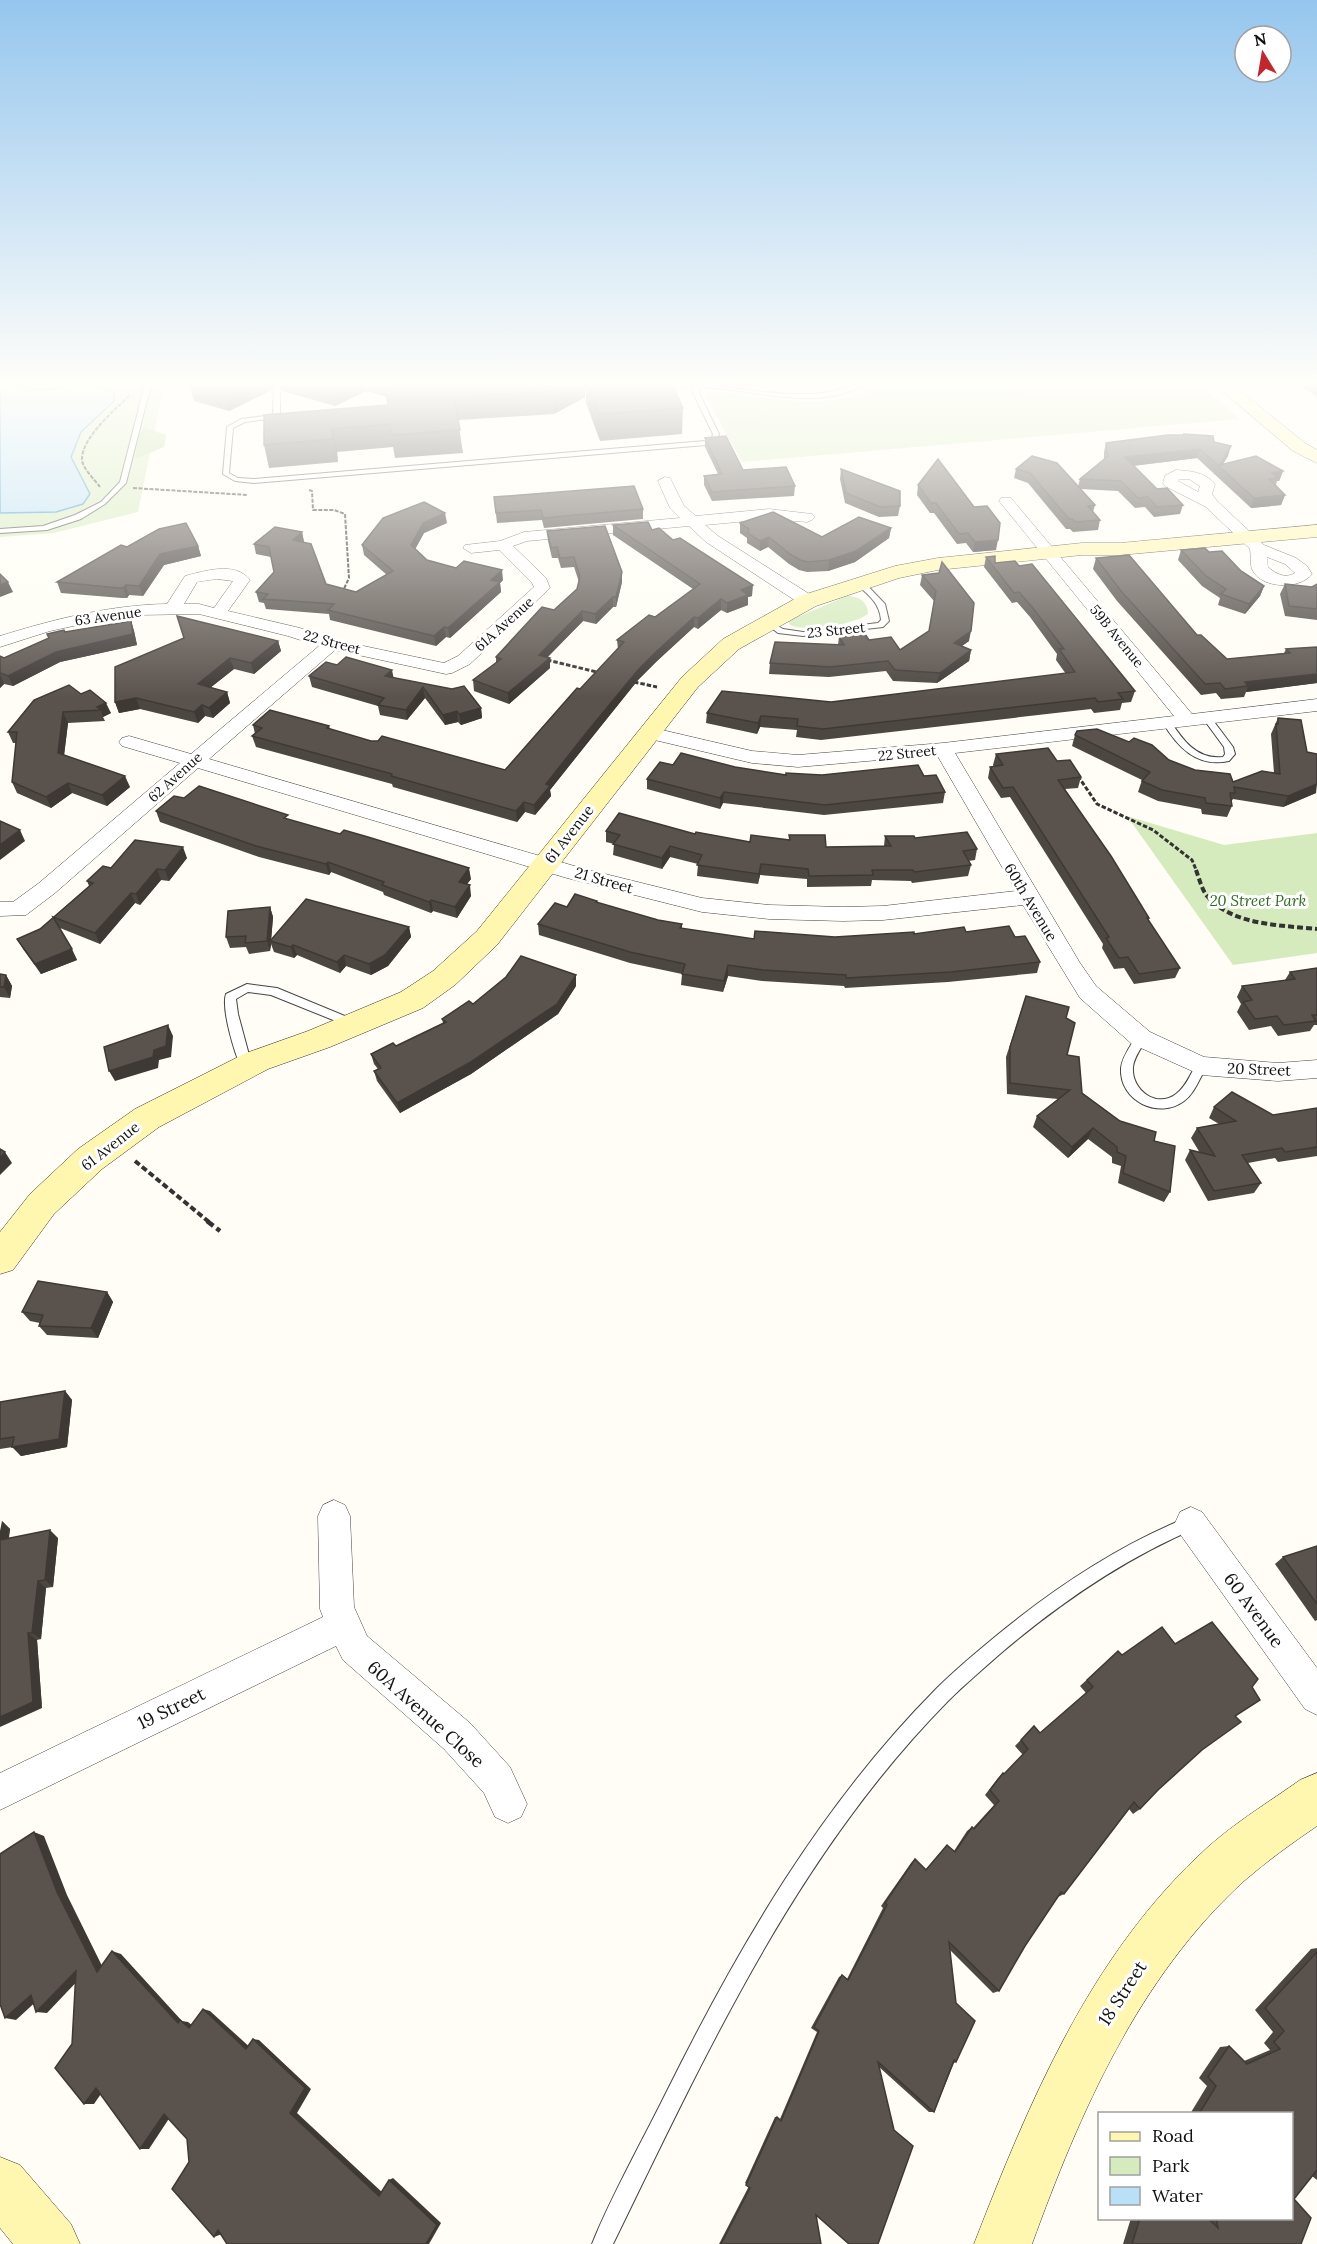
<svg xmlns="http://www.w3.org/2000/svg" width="1317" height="2244" font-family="Lora,serif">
	<rect width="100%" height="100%" fill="#fffdf5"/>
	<g fill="#d5ebbd">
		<polygon points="0,384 164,384 138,512 54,533 0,537"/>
		<path d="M880 384H1199L1240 419 742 462 706 397 708 393 725 392C771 398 840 413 880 384Z"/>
		<path d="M847 596C859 596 868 602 868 614 853 625 806 632 790 625L788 621Z"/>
		<polygon points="1127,816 1224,845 1317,833 1317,953 1233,965"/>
	</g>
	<polygon fill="#b9dc9c" points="144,427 166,435 164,447 135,459 138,436"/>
	<path fill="#b9e0f7" stroke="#3f96cf" stroke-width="1.5" d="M0 384H14V387C46 396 83 378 114 393V401L81 432 71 457 90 494 83 504 56 512 0 513Z"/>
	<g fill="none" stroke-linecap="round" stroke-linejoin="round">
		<g stroke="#444" stroke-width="2">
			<g id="lane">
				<polygon points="145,384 151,384 126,483 105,504 81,519 47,530 0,533 0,529 43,526 75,515 101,502 120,482"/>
				<path d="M274 384H280V417L245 422 233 428 229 473 238 478 254 479 705 441 712 438 713 434 693 393 695 387 657 389 655 386C706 378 755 396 807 394 819 394 831 392 843 389 851 386 857 383 865 384 818 413 753 389 701 387L699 393 719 434 717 440 706 445 254 483 235 481 223 474 227 427 241 419 273 415Z"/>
				<path d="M857 581H863L885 604 889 621 883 627 803 636 778 633 765 623 769 621 783 629 803 632 878 623 881 620C880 604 869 595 857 585Z"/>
				<path d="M1206 714 1209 715 1233 747 1235 754 1229 761C1197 768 1177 747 1162 721L1169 719C1182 739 1196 760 1223 757L1225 754 1224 747 1202 717Z"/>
				<path d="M247 984 277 988 357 1021 359 1024 353 1028 271 995 248 992 236 999 238 1014 252 1066 246 1070 242 1069C235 1055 221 1009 226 994Z"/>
				<path d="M1141 1034 1147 1038C1142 1047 1134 1057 1133 1067 1131 1090 1157 1109 1176 1094 1186 1087 1191 1073 1197 1063L1201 1062 1207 1066C1200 1077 1195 1093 1184 1101 1159 1120 1119 1101 1121 1068 1122 1057 1131 1045 1137 1035Z"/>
				<path d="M1191 1516 1196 1518 1199 1523 1196 1528C1124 1559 1061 1602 1001 1653 983 1669 965 1684 948 1701 796 1855 707 2052 613 2244H592C613 2192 642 2142 667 2091 739 1946 821 1805 936 1689 956 1669 979 1650 1001 1632 1060 1584 1121 1544 1191 1516Z"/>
			</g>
		</g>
		<g stroke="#444" stroke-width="1">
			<g id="street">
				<path d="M1176 470C1191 471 1205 472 1215 484L1212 494 1217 501 1264 545 1296 558 1307 566 1312 574C1300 590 1260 589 1252 569 1250 564 1251 555 1250 549L1206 507 1165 486 1163 483 1165 476ZM1179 479H1189L1200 486 1198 492 1178 481ZM1267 557 1285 564 1295 573C1285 579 1276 574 1268 567Z"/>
				<path d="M665 477 670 478 684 506 696 516 769 509 812 514 815 517 812 520 807 522 769 519 705 525 718 536 814 597 816 601 814 605H802L706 542 689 526 527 541 513 546 546 578 550 588 470 664 452 673 446 674 335 650 209 759 581 868 702 898 769 905 843 907 883 906 1016 891 937 755 798 767 752 763 642 737 640 733 642 729 649 727 752 751 798 755 943 743 1174 716 999 501 1001 498H1011L1192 714 1317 699V711L955 753 1080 963 1096 986 1150 1032 1204 1057 1278 1063 1317 1060V1078L1278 1081 1201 1075 1132 1044 1080 998 1023 905 883 920 843 921 769 919 702 912 567 878 198 768 55 893 26 915 0 916V902H13L39 883 180 763 122 746 119 742 122 738 129 736 191 754 319 646 288 636 199 614 138 615 106 619 50 631 0 647V636C55 619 110 605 167 604L185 576C205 571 235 561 250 580L228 611 300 628 335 640 444 663 458 656 534 587 532 583 499 550 471 553 463 548 465 545 500 541 524 532 680 518 670 508 658 481ZM217 579 233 581 214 608 199 604H184L197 582Z"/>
				<polygon points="334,1500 345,1505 350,1516 354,1607 367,1636 470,1723 510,1767 527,1804 521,1817 508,1823 495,1817 484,1793 444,1749 343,1660 336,1646 0,1810 0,1773 323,1617 320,1609 318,1516 323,1505"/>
				<polygon points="1191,1507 1202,1512 1317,1668 1317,1715 1305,1709 1180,1534 1175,1523 1180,1512"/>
			</g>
		</g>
		<g stroke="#333" stroke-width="1">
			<g id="secondary">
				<polygon points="1214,384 1232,384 1305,443 1317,450 1317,463 1293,451"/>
				<polygon points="1317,525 1317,537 1120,555 1082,555 938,570 899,578 816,606 739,649 698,687 497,945 455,985 423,1008 330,1047 268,1069 159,1127 102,1169 54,1214 13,1270 0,1274 0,1232 30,1194 78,1149 135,1109 246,1053 308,1031 401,992 433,971 477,931 682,677 723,639 800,596 895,566 938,558 1082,543 1120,543"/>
				<path d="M1317 1773V1826C1292 1843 1267 1861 1244 1881 1138 1978 1080 2112 1032 2244H974C1030 2100 1091 1953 1208 1847 1236 1822 1269 1802 1300 1780Z"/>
				<polygon points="0,2157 20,2165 71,2224 80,2244 13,2244 0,2228"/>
			</g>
		</g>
		<g stroke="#333" stroke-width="2" stroke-dasharray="4 1.5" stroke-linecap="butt">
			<path d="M100 487C95 480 82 468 82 459 82 437 116 409 130 395"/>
			<polyline points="133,488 248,495"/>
			<polyline points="309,490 312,491 313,510 334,510 345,514 349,578 343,591"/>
		</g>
		<g stroke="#333" stroke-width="3" stroke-dasharray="4.5 2" stroke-linecap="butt">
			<polyline points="547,660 601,673"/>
			<polyline points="634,682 657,687"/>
			<polyline points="1078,776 1097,804 1153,830 1192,860 1197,872"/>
		</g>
		<g stroke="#333" stroke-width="4" stroke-dasharray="6 3" stroke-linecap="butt">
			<path d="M1196 870C1199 878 1202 890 1207 896 1233 926 1281 925 1317 929"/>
			<polyline points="135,1161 209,1222"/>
		</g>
		<polyline stroke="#333" stroke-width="4.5" stroke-dasharray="8 4" stroke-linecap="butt" points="207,1221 220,1231"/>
		<use href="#lane" fill="#fff" fill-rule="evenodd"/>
		<use href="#street" fill="#fff" fill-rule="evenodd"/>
		<use href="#secondary" fill="#fff6b0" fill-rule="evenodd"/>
	</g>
	<g fill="#4d4742">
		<polygon points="189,384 273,384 272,390 229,411 194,401"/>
		<polygon points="280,384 672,384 683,408 682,434 600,441 586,403 586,389 585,389 585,397 554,414 458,420 463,453 395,458 393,447 337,452 338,462 269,468 264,445 388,405 387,397 366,391 335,406 282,391"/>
		<polygon points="1299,384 1317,384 1317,397"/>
		<polygon points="1183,434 1214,442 1228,456 1223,464 1283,471 1279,481 1277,481 1276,485 1285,495 1281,505 1251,508 1197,458 1133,466 1157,489 1183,505 1180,514 1154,517 1145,507 1135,508 1118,491 1080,489 1095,505 1093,512 1100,520 1098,530 1073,532 1070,529 1066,529 1028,483 1014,478 1016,469 1078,486 1080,479 1104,459 1104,452 1106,443 1183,435"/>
		<polygon points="705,438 743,470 795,486 794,496 712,501 704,485 704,476 718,474 705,447"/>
		<polygon points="841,469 900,506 898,516 879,517 845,503 840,479"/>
		<polygon points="918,485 996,550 973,552 966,543 957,544 934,513 930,513 917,495"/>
		<polygon points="494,497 643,509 643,519 544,528 542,520 497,523"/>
		<polygon points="447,523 424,533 415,549 427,560 503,580 500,583 501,592 450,638 446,637 436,646 330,620 329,614 266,609 264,603 259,602 256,592 274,572 271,557 256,554 254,544 302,532 304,542 326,584 356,592 387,575 364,555 362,545"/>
		<polygon points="740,523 822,537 891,528 889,538 855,562 828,571 807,572 799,570 789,564 768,547 760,551 747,543 747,538 740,533"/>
		<polygon points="613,525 652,530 673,540 752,596 748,597 748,605 727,613 721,610 698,629 694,627 657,661 638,680 588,742 550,790 551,796 535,815 525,812 517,822 393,787 392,784 256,747 252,736 255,734 253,725 329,726 330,729 371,741 505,770 618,649 617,640 655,617 693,589 613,535"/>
		<polygon points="547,531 622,582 616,607 613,607 596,624 583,621 548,657 550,668 509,704 474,691 473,680 496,663 496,657 554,610 577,589 579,582 574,567 561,568 558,558 552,558 548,541"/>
		<polygon points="198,546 201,556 164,565 143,596 129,595 127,598 122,598 61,593 57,582 127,547"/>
		<polygon points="1181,550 1209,552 1241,571 1264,586 1260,596 1245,614 1218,605 1220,598 1202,586 1178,560"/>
		<polygon points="986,557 995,563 1019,566 1135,691 1131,702 1122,703 1120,710 1094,713 1091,709 821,740 796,737 797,730 760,727 757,734 706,723 707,713 831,702 1066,674 1056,660 1057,654 1030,617 1017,602 1012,603 984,567"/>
		<polygon points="1096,558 1197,635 1227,659 1284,653 1286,649 1317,647 1317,683 1246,692 1244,697 1221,699 1216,693 1201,695 1117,601 1093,569"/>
		<polygon points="939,573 969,641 962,646 971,650 969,661 937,683 893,681 886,671 829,677 769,674 770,663 838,645 839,637 869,640 900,650 929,631 934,601 920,585 922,575"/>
		<polygon points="1285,584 1312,587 1317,584 1317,620 1285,616 1280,594"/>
		<polygon points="131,621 134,631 137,645 60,662 13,686 4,684 0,688 0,656 4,658 65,632"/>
		<polygon points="278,641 281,651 254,674 234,669 210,688 227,692 230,703 213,718 205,716 198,723 140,709 119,713 115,702"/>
		<polygon points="337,665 393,678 481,708 482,718 461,725 458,722 445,725 425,698 407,720 380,715 378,706 312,687 309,676"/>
		<polygon points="81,694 111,713 103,717 105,721 68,723 64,755 130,787 107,806 72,793 51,808 17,793 12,782 16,743 13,743 8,732"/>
		<polygon points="1278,718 1307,752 1316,793 1283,807 1233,799 1231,802 1232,806 1227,817 1202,814 1201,809 1158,801 1138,792 1142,780 1072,746 1075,735 1169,760 1195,770 1233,782 1274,773 1271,734"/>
		<polygon points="996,754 1057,761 1081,777 1078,788 1065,789 1149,918 1148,920 1180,968 1175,978 1134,984 1124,968 1114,969 1102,948 1103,944 1010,797 1001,798 988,778 990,767 994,767 993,765"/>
		<polygon points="735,767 786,775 924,776 945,792 943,803 824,815 723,803 720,809 647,789 647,779"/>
		<polygon points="156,811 289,820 471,879 467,884 471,896 457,918 433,911 431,913 384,895 383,892 331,872 329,875 259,857 160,822"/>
		<polygon points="606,831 695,834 750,842 789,840 789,835 826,847 884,846 885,836 915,838 977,849 975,860 968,861 971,865 968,876 912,883 911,881 872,880 871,886 807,887 807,879 760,875 758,884 697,876 698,864 670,857 662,869 613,855 614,844 606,842"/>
		<polygon points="187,858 169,881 161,880 140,905 135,903 100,944 60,928 77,960 41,974 23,949 17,939 40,929 89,886 87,881 111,868"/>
		<polygon points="597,903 658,920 682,924 682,929 754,939 835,937 966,932 1015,937 1040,962 1037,973 948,982 845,988 844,986 762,981 728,976 723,992 681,985 682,974 630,963 539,935 538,924 567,907"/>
		<polygon points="270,907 273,917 271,940 409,927 411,937 388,966 371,975 346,966 340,973 297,955 294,958 274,952 271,944 270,951 249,954 246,947 230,948 226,937"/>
		<polygon points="1317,968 1317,1025 1314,1025 1310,1031 1278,1036 1271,1026 1249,1030 1237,1012 1241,1004 1237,997 1242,986 1285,980 1290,972"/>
		<polygon points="0,974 6,975 12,986 10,998 0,997"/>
		<polygon points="576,986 558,1014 471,1074 400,1113 377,1081 374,1071 378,1069 374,1064 371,1054 396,1046 443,1023 442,1019 473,1004"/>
		<polygon points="1026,996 1066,1018 1067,1055 1082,1093 1120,1121 1154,1141 1170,1192 1164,1202 1118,1183 1121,1166 1112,1163 1112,1157 1088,1139 1068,1158 1033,1127 1037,1116 1058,1099 1007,1094 1006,1057"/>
		<polygon points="1214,1107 1273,1115 1317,1109 1317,1156 1278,1162 1275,1158 1248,1163 1261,1183 1254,1193 1208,1201 1185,1160 1190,1150 1200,1153 1191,1138 1197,1128 1219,1124 1209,1118"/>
		<polygon points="107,1292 113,1302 98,1338 47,1335 39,1326 40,1323 30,1321 22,1312"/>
		<polygon points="65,1391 72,1400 67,1447 21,1456 13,1447 0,1449 0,1402"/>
		<polygon points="2,1521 10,1529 9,1538 58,1538 53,1587 46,1588 41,1639 37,1640 42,1708"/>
		<polygon points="1317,1546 1317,1620 1315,1621 1275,1564 1283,1557"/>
		<polygon points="1175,1644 1252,1687 1235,1716 1202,1750 1158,1790 1140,1809 1133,1814 1129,1809 1064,1894 1058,1897 1025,1946 999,1991 993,1993 950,1950 956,2062 954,2063 934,2112 929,2112 879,2067 816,2216 821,2244 719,2244 749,2186 745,2183 775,2117 777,2117 780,2119 817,2032 811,2028 839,1977 842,1975 847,1979 883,1908 881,1906 911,1863 915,1859 926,1869 947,1845 954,1851 967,1831 972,1827 973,1828 994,1805 985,1795 998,1778 1003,1773 1004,1774 1023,1755 1015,1746 1034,1726 1040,1733 1086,1693 1080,1686 1118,1651 1122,1655"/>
		<polygon points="1317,1948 1317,2180 1312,2176 1294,2199 1301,2244 1123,2244 1131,2218 1292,2218 1292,2114 1190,2114 1207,2086 1199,2078 1220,2047 1229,2046 1244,2061 1270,2050 1264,2043 1273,2032 1255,2010 1311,1949"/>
	</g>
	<g fill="#3f3936">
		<polygon points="224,384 273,384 272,390 229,411 222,385"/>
		<polygon points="330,384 364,384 366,391 335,406"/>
		<polygon points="567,384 585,384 585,397 554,414 552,391"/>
		<polygon points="332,429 337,452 338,462 333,439"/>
		<polygon points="1231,446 1228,456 1221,467 1219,466"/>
		<polygon points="1200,449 1197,458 1122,467 1125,457"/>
		<polygon points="1283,471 1279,481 1277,481 1278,478 1272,473"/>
		<polygon points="1285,495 1281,505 1251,508 1254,498"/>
		<polygon points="445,513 447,523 424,533 412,555 411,545 423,523"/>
		<polygon points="891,528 889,538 855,562 828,571 829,560"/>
		<polygon points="302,532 304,542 293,540"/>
		<polygon points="769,537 768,547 760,551 760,541"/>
		<polygon points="998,540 996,550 973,552 975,542"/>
		<polygon points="198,546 201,556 164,565 143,596 139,586 160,554"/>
		<polygon points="502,570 503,580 500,583 501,592 450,638 448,628 491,580"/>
		<polygon points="622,572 622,582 616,607 616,597"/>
		<polygon points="8,582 13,592 0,597 0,585"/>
		<polygon points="126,585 129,595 127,598 123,588"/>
		<polygon points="753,585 752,596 748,597 748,605 727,613 727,603 741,590"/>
		<polygon points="1264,586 1260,596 1245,614 1249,604"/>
		<polygon points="613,597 613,607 596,624 595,614"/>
		<polygon points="721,599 721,610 698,629 698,618"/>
		<polygon points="582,611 583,621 539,665 539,655"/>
		<polygon points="694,617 694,627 657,661 638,680 550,790 551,796 535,815 534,805 546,784 587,732 638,670 657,651"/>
		<polygon points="131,621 134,631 137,645 60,662 13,686 8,676 56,652"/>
		<polygon points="444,627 446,637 436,646 434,636"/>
		<polygon points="971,631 969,641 952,653 954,643"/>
		<polygon points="278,641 281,651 254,674 251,663"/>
		<polygon points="971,650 969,661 937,683 940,673"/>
		<polygon points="230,658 234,669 201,695 198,684"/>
		<polygon points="550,658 550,668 509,704 508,693"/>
		<polygon points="392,670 394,680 385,676"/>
		<polygon points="0,674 4,684 0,688"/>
		<polygon points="1317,674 1317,683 1246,692 1248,686 1245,682"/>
		<polygon points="423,687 425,698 407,720 406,710"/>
		<polygon points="227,692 230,703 213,718 209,708"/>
		<polygon points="136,698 140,709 119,713 115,702"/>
		<polygon points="106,703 111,713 103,717 101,710 97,707"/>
		<polygon points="202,705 205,716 198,723 194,712"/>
		<polygon points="481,708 482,718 461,725 459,714"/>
		<polygon points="457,711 458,722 445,725 443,715"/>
		<polygon points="63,712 68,723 63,764 58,753"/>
		<polygon points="761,716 760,727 757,734 758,723"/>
		<polygon points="125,776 130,787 107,806 102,795"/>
		<polygon points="68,783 72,793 51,808 46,797"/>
		<polygon points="1317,784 1316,793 1283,807 1288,796"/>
		<polygon points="724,792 723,803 720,809 720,798"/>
		<polygon points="524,802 525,812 517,822 516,811"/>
		<polygon points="20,830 25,841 0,860 0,845"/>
		<polygon points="670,846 670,857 662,869 662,858"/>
		<polygon points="183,847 187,858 169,881 165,870"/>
		<polygon points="328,862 331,872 329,875 326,864"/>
		<polygon points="761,864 760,875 758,884 759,874"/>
		<polygon points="469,868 471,879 460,893 459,882"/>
		<polygon points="157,869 161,880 140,905 136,894"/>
		<polygon points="470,885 471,896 457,918 455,907"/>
		<polygon points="131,893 135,903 100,944 95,933"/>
		<polygon points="431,900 433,911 431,913 429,902"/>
		<polygon points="270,907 273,917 271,942 270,941 271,944 270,951 267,941"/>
		<polygon points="409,927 411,937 388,966 371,975 369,964"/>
		<polygon points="293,945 297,955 294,958 291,947"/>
		<polygon points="72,949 77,960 41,974 35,964"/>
		<polygon points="344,955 346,966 340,973 337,962"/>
		<polygon points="728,965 728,976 723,992 724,981"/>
		<polygon points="6,975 12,986 10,998 4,987"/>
		<polygon points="576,975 576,986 558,1014 471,1074 400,1113 397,1103"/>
		<polygon points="168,1025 173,1036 171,1057 159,1060 158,1068 115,1081 109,1071 154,1050"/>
		<polygon points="1093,1128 1088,1139 1068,1158 1072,1147"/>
		<polygon points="5,1152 12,1163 0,1175 0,1158"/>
		<polygon points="107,1292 113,1302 98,1338 91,1328"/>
		<polygon points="65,1391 72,1400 67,1447 21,1456 12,1447"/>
		<polygon points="2,1521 10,1529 7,1547 0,1541 0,1531"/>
		<polygon points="50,1530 58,1538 53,1587 45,1580"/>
		<polygon points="38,1581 46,1588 41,1639 32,1633"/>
		<polygon points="28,1633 37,1640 42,1708 0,1727 0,1717"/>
		<polygon points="34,1832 44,1836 67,1895 106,1974 97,1972 57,1892"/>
		<polygon points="112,1951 121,1954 182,2021 188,2022 197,2029 189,2028 178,2023"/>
		<polygon points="76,1971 85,1973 47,2013 36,2012"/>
		<polygon points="31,1995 41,1997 16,2020 5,2018"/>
		<polygon points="203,2009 210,2011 253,2050 246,2049"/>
		<polygon points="253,2039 259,2040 311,2089 297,2113 384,2194 379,2196 290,2113"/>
		<polygon points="96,2088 105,2088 94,2104 84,2104"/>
		<polygon points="164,2114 172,2114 149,2149 140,2149"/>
		<polygon points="393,2178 441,2223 429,2244 426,2244 389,2180"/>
		<polygon points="218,2230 222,2234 214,2237"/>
	</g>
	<g fill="#5a524d" stroke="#3f3936" stroke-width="1.5">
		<polygon points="466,384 567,384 552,391 454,397 460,430 391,435 390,424 332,429 333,439 264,445 264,415 388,405 386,390"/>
		<polygon points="588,384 672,384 683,408 599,414"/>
		<polygon points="1183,434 1213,436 1214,442 1231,446 1220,465 1256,456 1283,471 1272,473 1278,478 1269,479 1285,495 1254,498 1200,449 1125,457 1157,489 1167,488 1183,505 1157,507 1148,497 1138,498 1121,481 1080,479 1108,456 1106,443 1168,435 1185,435"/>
		<polygon points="726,436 743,470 786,467 795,486 712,492 704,476 722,474 705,438"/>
		<polygon points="1032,456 1057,463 1095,505 1088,506 1100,520 1076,522 1072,519 1069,519 1030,473 1016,469"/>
		<polygon points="938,459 974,507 987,506 1000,523 998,540 975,542 968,533 959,534 936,503 931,503 918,485"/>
		<polygon points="841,469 900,491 900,506 880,507 846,493"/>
		<polygon points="634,486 643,509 543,518 541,510 496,513 494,497"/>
		<polygon points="424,502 445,513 423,523 411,545 427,560 456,568 464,561 502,570 491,580 500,582 448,628 444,627 434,636 328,610 334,604 263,599 268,594 256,592 274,572 269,547 254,544 275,527 302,532 293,540 311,544 326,584 356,592 393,571 362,545 383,518"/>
		<polygon points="773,512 822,537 859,517 891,528 856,551 829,560 808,562 800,560 790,554 769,537 760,541 748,533 749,529 740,523"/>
		<polygon points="648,522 652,530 659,528 673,540 680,538 753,585 741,590 748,595 727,603 721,599 698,618 694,617 657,651 638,670 587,732 546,784 550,786 534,805 524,802 516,811 391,776 392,774 252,736 262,728 253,725 270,710 329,726 327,728 371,741 378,741 382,736 505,770 577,688 580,689 624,642 617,640 649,615 655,617 700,584 613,525"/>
		<polygon points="186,523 198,546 160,554 139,586 126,585 123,588 118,588 57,582 121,545 127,547 159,529"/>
		<polygon points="605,526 622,572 616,597 613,597 595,614 582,611 539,655 550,658 508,693 473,680 501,659 496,657 542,607 554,610 577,589 580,577 574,557 560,558 557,547 551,548 547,531"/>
		<polygon points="1205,548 1209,552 1222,551 1241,571 1264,586 1249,604 1221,594 1226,589 1206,576 1181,550"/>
		<polygon points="1129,555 1197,635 1201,635 1227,659 1290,653 1286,649 1317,647 1317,674 1245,682 1248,686 1225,689 1220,683 1205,684 1121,591 1096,558"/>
		<polygon points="995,556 995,563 1015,561 1019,566 1032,564 1135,691 1118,693 1123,699 1098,702 1095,698 823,729 797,726 798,719 761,716 758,723 707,713 722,691 831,702 1075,672 1059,649 1064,649 1032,607 1019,592 1014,593 986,557"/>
		<polygon points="942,562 974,603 971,631 954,643 971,650 940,673 895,670 888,661 830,667 770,663 775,642 844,645 839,637 865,634 869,640 891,637 900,650 929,631 936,591 922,575 939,573"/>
		<polygon points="0,574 8,582 0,585"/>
		<polygon points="1285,584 1312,587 1317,584 1317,609 1289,606"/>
		<polygon points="177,616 278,641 251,663 230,658 198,684 227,692 209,708 202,705 194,712 136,698 115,702 115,667 184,638"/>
		<polygon points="131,621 133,634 56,652 8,676 0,673 0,656 4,658 49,638 47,634 64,630 65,632"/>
		<polygon points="346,657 392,670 385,676 452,689 464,686 481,708 459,714 457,711 443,715 423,687 406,710 378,705 384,698 309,676 326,662 337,665"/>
		<polygon points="69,685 81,694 90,690 106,703 97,707 101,710 63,712 58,753 125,776 102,795 68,783 46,797 12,782 17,732 8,732 34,700"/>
		<polygon points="1278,718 1301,720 1307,752 1317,754 1317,784 1288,796 1234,787 1235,793 1230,793 1232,806 1206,803 1205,798 1162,790 1142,781 1150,772 1075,735 1077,731 1097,729 1129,742 1134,738 1152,745 1169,760 1195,770 1230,774 1233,782 1262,771 1280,774 1276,724 1278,724"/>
		<polygon points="1048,748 1057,761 1070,760 1081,777 1058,780 1111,856 1149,918 1147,918 1180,968 1139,974 1128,957 1119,958 1106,938 1109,937 1013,787 1003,788 990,767 1003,765 996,754"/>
		<polygon points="681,753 735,767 786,775 786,773 822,775 918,765 924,776 936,775 945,792 825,805 724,792 720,798 647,779 660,762 673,765"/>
		<polygon points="199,786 288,815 284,818 340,834 344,830 368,837 469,868 459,882 470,885 455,907 431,900 429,902 382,885 384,882 328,862 326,864 256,846 156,811 174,796 184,798"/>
		<polygon points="619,813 695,834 696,832 750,842 751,835 790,840 789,835 825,835 826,847 891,846 885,836 914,836 915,838 967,832 977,849 963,851 971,865 914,872 913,870 872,870 873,875 809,876 808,869 761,864 759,874 697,865 702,855 670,846 662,858 613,844 620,835 606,831"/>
		<polygon points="0,821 20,830 0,845"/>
		<polygon points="135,840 183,847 165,870 157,869 136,894 131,893 95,933 53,917 72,949 35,964 17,939 40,929 93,883 87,881 103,866 111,868"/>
		<polygon points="575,894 597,901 596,902 658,920 682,924 680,928 754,939 755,931 835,937 914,932 914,934 964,927 966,932 1009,926 1015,937 1025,936 1040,962 951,972 846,978 846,975 763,970 728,965 724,981 682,974 685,964 630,952 538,924 555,903 567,907"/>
		<polygon points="306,899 409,927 385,955 369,964 344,955 337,962 293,945 291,947 270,941"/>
		<polygon points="270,907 267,941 245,943 246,936 226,937 228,911"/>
		<polygon points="521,956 576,975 557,1004 469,1063 397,1103 374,1071 381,1068 371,1054 393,1043 396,1046 446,1022 442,1019 469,1001 473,1004 506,977"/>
		<polygon points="1317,968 1317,1015 1312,1015 1316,1021 1284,1025 1277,1016 1255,1019 1243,1002 1252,1000 1242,986 1295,979 1290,972"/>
		<polygon points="0,974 6,975 4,987 0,987"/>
		<polygon points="1026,996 1069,1007 1066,1018 1075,1023 1067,1055 1079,1057 1082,1093 1120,1121 1156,1132 1154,1141 1175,1146 1170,1192 1123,1173 1126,1156 1117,1152 1117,1147 1093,1128 1072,1147 1037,1116 1070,1090 1010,1083 1010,1047"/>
		<polygon points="168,1025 166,1046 154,1050 153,1057 109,1071 104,1047"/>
		<polygon points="1232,1092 1273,1115 1317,1108 1317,1147 1285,1152 1282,1148 1242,1155 1261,1183 1214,1191 1190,1150 1215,1156 1197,1128 1236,1121 1214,1107"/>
		<polygon points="0,1149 5,1152 0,1158"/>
		<polygon points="38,1281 107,1292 91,1328 39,1326 43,1315 22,1312"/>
		<polygon points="65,1391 59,1439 12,1447 14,1437 0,1439 0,1402"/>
		<polygon points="50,1530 45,1580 38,1581 32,1633 28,1633 33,1702 0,1717 0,1540"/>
		<polygon points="1317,1546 1317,1604 1283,1557"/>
		<polygon points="1212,1622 1258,1679 1252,1687 1260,1700 1235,1716 1241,1722 1202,1750 1158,1790 1140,1809 1134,1802 1064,1894 1061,1892 1025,1946 999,1991 949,1942 956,2003 975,2021 956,2062 954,2060 934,2112 878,2062 894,2130 913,2146 878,2244 849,2244 816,2215 821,2244 721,2244 750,2188 746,2185 777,2117 781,2121 819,2031 814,2027 842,1975 848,1980 887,1905 885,1903 915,1859 926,1870 947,1845 955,1852 972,1827 974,1829 999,1801 990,1790 1003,1773 1004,1774 1028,1749 1021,1740 1034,1726 1040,1733 1093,1687 1087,1680 1118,1651 1122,1655 1162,1627 1175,1644"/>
		<polygon points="34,1832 57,1892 97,1972 112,1951 178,2023 180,2020 189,2028 203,2009 246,2049 253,2039 305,2088 290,2113 379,2196 389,2180 437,2225 426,2244 227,2244 218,2230 214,2237 172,2189 189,2162 187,2139 164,2114 140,2149 96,2088 84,2104 55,2068 72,2044 76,1971 36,2012 31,1995 5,2018 0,2004 0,1854"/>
		<polygon points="1317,1952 1317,2170 1294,2199 1311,2218 1301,2244 1132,2244 1140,2218 1208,2218 1218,2228 1216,2218 1292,2218 1292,2114 1199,2114 1216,2086 1208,2077 1229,2046 1247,2064 1280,2049 1274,2042 1284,2031 1265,2008"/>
	</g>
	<linearGradient id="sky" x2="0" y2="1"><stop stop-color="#95c6ee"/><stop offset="0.55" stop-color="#fffefa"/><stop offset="1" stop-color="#fffefa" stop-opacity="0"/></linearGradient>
	<rect width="1317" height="698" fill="url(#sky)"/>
	<g text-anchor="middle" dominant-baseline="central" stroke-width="6" stroke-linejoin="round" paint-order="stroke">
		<g font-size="14" fill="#111" stroke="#fff">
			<text transform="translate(108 616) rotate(-8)">63 Avenue</text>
			<text transform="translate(504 624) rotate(-42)">61A Avenue</text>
			<text transform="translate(836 630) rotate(-6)">23 Street</text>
			<text transform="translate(1117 636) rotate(51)">59B Avenue</text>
			<text transform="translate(332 642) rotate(15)">22 Street</text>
			<text transform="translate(907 753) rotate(-6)">22 Street</text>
			<text transform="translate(175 777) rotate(-42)">62 Avenue</text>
		</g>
		<g font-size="15" fill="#111" stroke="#fff">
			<text transform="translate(569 834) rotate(-52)">61 Avenue</text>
			<text transform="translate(604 880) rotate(16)">21 Street</text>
			<text transform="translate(1031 902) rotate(59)">60th Avenue</text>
			<text transform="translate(1259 1069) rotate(2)">20 Street</text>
			<text transform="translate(110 1146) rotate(-38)">61 Avenue</text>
		</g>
		<g font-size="15" font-style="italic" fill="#2f6b1f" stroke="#fff">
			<text x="1258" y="900">20 Street Park</text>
		</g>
		<g font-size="18" fill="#111" stroke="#fff">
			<text transform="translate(1254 1610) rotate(54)">60 Avenue</text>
			<text transform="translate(171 1708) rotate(-26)">19 Street</text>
			<text transform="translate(426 1714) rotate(42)">60A Avenue Close</text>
			<text transform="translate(1122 1993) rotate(-57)">18 Street</text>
		</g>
	</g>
	<rect x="1098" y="2112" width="195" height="108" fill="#ffffff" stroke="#a0a0a0" stroke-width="1.5"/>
	<rect x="1110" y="2132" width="30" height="9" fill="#fff6b0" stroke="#a0a0a0" stroke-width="1.5"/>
	<text x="1152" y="2142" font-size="18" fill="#111111">Road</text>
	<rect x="1110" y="2157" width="30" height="18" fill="#d5ebbd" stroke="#a0a0a0" stroke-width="1.5"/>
	<text x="1152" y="2172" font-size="18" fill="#111111">Park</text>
	<rect x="1110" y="2187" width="30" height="18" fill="#b9e0f7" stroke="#a0a0a0" stroke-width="1.5"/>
	<text x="1152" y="2202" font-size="18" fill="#111111">Water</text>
	<g transform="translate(1263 54) rotate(349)"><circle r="28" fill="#ffffff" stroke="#a0a0a0" stroke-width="1.5"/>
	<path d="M0-4.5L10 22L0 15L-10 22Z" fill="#c4262e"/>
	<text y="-9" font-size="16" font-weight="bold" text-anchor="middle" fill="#111111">N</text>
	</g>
</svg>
